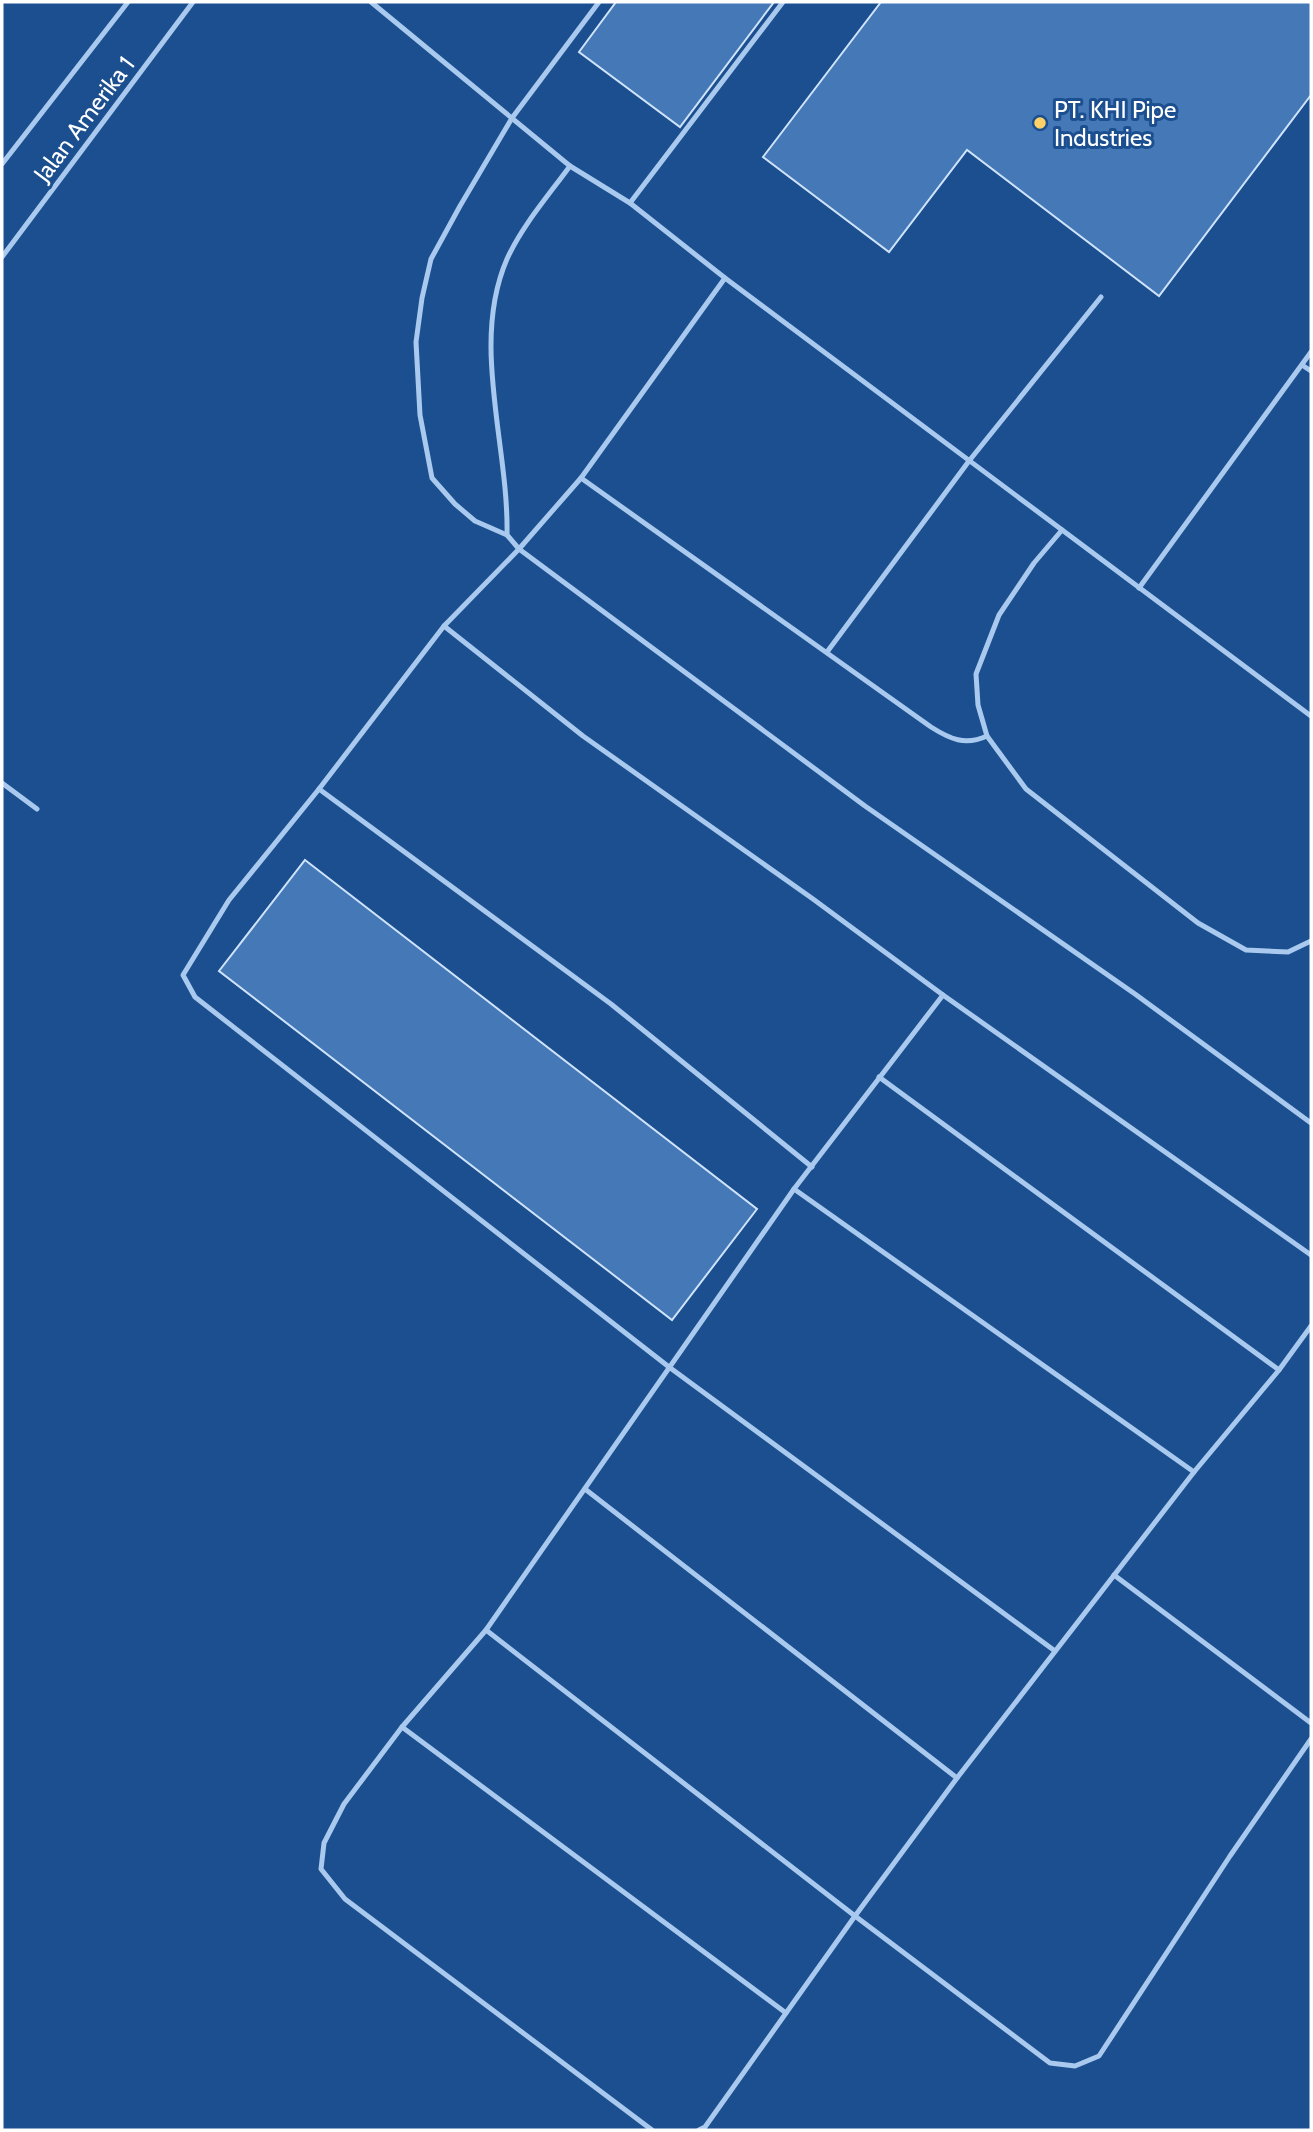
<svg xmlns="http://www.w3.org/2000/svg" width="1313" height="2132" font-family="Cabin,sans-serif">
	<rect width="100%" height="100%" fill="#1b4f8f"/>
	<g fill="#4478b7" stroke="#cfe3fa" stroke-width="2">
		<polygon points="616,2 774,2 680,127 579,52"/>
		<polygon points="881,2 1311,2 1311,95 1159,296 967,150 889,252 763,157"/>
		<polygon points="305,860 757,1209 672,1320 219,971"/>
	</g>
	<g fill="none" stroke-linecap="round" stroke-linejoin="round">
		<g stroke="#a9c9ee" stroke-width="5">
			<polyline points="371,2 570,166 630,203 725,278 1311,716"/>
			<polyline points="599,2 512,118 460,206 431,259 422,298 416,342 420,415 432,478 455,504 475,521 507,535 519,549 865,806 1135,994 1311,1123"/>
			<polyline points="2,164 128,2"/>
			<polyline points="630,203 783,2"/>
			<polyline points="2,257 193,2"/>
			<polyline points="725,278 581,478 519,549 444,626 319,789 229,900 183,975 195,997 669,1367 1055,1651"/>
			<polyline points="1302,365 1311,371"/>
			<path d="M581 478 931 727C950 739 965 746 987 736"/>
			<polyline points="1062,530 1034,563 999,615 976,674 978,705 987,736 1026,789 1198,923 1246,950 1288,952 1311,941"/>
			<path d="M507 535C509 446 470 344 507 259 522 226 548 196 570 166"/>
			<polyline points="1139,588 1311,352"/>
			<polyline points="444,626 583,736 813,899 943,995 1311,1255"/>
			<polyline points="827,652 969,461 1101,297"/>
			<polyline points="2,783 37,809"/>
			<polyline points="319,789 611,1004 812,1167"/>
			<polyline points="879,1077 1279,1370"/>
			<polyline points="794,1189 1194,1472"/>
			<polyline points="585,1489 957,1778"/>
			<polyline points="1114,1575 1311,1723"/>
			<polyline points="486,1630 855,1916 1050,2063 1075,2066 1099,2056 1230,1856 1311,1739"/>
			<polyline points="402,1727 786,2013"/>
			<polyline points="652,2130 345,1899 321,1869 324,1843 344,1804 402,1727 486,1630 794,1189 943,995"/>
			<polyline points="699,2130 705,2127 855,1916 957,1778 1194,1472 1279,1370 1311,1326"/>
		</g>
	</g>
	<circle fill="#ffd166" stroke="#1b4f8f" stroke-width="2.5" cx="1040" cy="123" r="7"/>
	<g text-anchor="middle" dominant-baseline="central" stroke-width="6" stroke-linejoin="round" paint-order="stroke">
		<g font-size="24" fill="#fff" stroke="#1b4f8f" text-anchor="start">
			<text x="1054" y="109">PT. KHI Pipe<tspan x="1054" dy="28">Industries</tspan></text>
		</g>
		<g font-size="24" fill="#fff" stroke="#1b4f8f">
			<text transform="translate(84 119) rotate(-53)">Jalan Amerika 1</text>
		</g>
	</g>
	<rect width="1313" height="2132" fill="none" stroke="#ffffff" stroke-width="7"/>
</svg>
